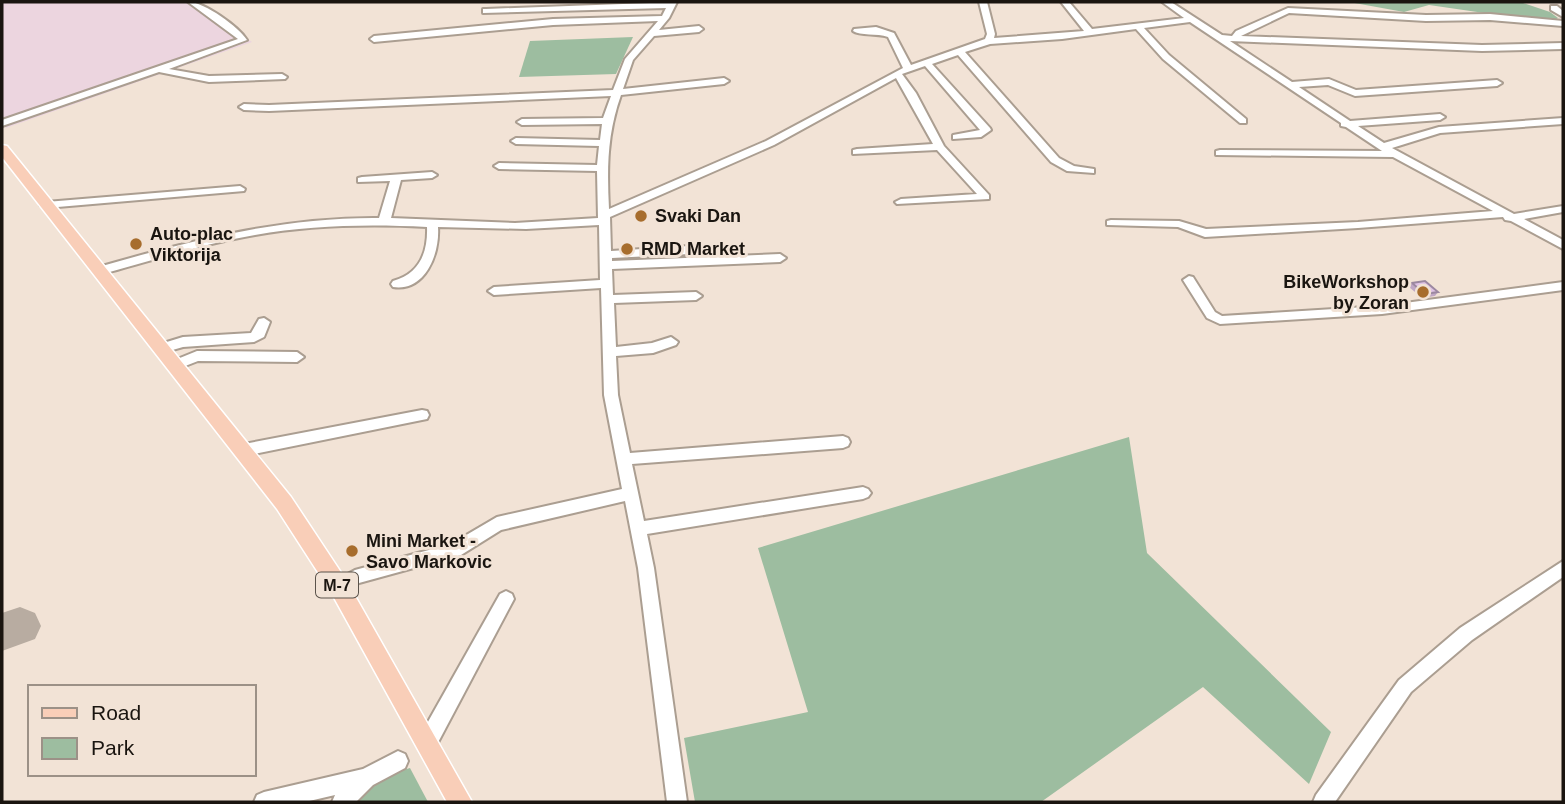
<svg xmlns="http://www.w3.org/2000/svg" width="1565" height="804" font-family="Arial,sans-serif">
	<rect width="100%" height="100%" fill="#f2e3d6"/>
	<polygon fill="#ecd5df" points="2,2 195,2 252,42 6,128 2,123"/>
	<g fill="#9dbda0">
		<polygon points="1349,2 1520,2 1550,12 1558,18 1551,22 1517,15 1498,15 1429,5 1404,12"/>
		<polygon points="633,37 616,74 519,77 530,41"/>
		<polygon points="1129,437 1147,553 1331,732 1309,784 1203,687 1041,802 695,802 684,738 808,712 758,548"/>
		<polygon points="410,768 428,802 350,802 372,779"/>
	</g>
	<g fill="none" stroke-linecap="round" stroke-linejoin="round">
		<polygon fill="#b8aca1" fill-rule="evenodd" points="20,607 35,613 41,626 35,639 2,651 2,613"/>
		<g stroke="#ab9e91" stroke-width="4">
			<g id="minor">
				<path d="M188 2C203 1 239 27 247 40L169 69 209 76 282 74 287 77 285 79 209 82 159 72 2 126V120L238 39Z"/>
				<path d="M677 2 669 18 659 30 699 26 703 29 699 32 654 36 633 60 623 89 724 78 729 81 724 84 621 95C607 134 607 169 609 209L766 141 903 68 888 37C877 33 860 36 853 31L854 29 876 27 894 33 911 65 985 39 987 34 979 2H987L995 34 994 38 1084 31 1061 2H1069L1092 29 1184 18 1162 2H1171L1222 35 1232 36 1236 31 1288 8 1426 15 1490 14 1563 21V26L1490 20 1426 21 1289 13 1241 36 1482 45 1563 43V49L1482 51 1230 41 1292 82 1329 79 1356 90 1497 80 1502 83 1497 86 1355 96 1328 85 1299 87 1350 121 1440 114 1445 117 1440 120 1358 126 1384 143 1439 127 1563 118V124L1440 133 1392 148 1514 214 1563 206V212L1524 219 1563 240V249L1511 221 1505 220 1503 217 1358 228 1205 237 1178 227 1107 225V221L1111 220 1179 221 1206 229 1358 222 1493 211 1393 157 1216 155V151L1220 150 1382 151 1346 127 1341 126V123L1190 22 1144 28 1169 55 1246 119V123H1240L1163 59 1136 29 1062 39 990 44 965 52 1059 158 1074 166 1094 169V173L1067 171 1051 162 958 55 932 64 990 128 991 130 981 137 953 139V135L980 130 925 66 902 74 916 93 944 146 989 195V199L897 204 895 202 901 199 977 194 937 150 853 154V150L857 149 933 144 896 78 774 145 610 217 611 251 689 246 695 250 689 254 612 258V261L780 254 786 258 780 262 612 269 613 295 696 292 702 296 696 300 614 303 616 347 652 343 671 337 678 342 676 345 653 353 616 356 618 395 630 453 843 436 848 438 850 442 848 446 843 448 632 464 644 521 863 487 868 489 871 493 868 497 863 499 647 534 654 568 687 802H667L638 568 625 501 501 530 461 555 359 583 339 594 333 592 331 587 333 582 355 570 451 544 497 517 622 489 604 395 601 288 494 295 488 291 494 287 600 280 599 225 526 229 438 227C440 254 425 292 393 287L391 284 393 281C419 274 428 253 427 227 369 224 312 225 255 235 202 244 151 261 99 275L93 271 95 268C188 241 282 217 379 218L390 181 358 182V178L362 177 432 172 437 175 432 178 401 180 391 218 515 223 598 218 597 171 499 169 494 166 499 163 597 165 599 146 516 144 511 141 516 138 600 140 602 124 522 125 517 122 522 119 603 118 611 96 269 111 244 110 239 107 244 104 269 105 613 90 625 59 658 21 553 25 374 42 370 39 374 36 553 19 662 16 666 8 483 13V9H486Z"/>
				<polygon points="1551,6 1557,6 1563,11 1563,17 1551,10"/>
				<polygon points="240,186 245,189 244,191 46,208 40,205 46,202"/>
				<polygon points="1189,276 1193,277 1215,312 1222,316 1382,306 1563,282 1563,290 1382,314 1220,324 1207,318 1183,280"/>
				<polygon points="264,318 270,322 264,337 254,342 183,347 162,353 155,348 157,345 183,337 251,333 259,319"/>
				<polygon points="197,351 297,352 304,357 297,362 198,361 175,370 168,365 170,362"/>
				<polygon points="422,410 427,411 429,415 427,419 422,420 244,456 239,454 237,450 239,446 244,444"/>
				<polygon points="1563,561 1563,577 1472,640 1411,692 1335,802 1313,802 1316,795 1399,680 1460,628"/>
				<polygon points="506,591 512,594 514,599 434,750 427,753 420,750 417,743 420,736 500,594"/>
				<polygon points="398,751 405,754 408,761 405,768 373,785 356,802 332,802 335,795 305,802 254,802 257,795 264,792 363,769"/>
			</g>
		</g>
		<g stroke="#fff" stroke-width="3">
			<polygon id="major" points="2,145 7,146 291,497 346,580 472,802 447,802 332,594 277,509 2,157"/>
		</g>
		<use href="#minor" fill="#fff" fill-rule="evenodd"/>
		<use href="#major" fill="#f9ceb8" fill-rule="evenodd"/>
	</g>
	<polygon fill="#c0a8c5" points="1412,283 1438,292 1435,296 1422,298 1409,287"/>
	<polygon fill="#dfc3e5" stroke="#9c88a0" stroke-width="2" points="1425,281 1438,292 1425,294 1412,283"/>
	<g fill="#a76d2d" stroke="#f2e3d6" stroke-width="2.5">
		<circle cx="641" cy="216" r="7"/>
		<circle cx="136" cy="244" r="7"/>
		<circle cx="627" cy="249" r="7"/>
		<circle cx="1423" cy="292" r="7"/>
		<circle cx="352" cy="551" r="7"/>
	</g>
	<g text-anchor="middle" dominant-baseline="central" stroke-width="6" stroke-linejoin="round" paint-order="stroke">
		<rect fill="#f2e3d6" stroke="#5b534b" stroke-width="2" x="316" y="572.5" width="42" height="25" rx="5"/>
		<g font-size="16" font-weight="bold" fill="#1a1510">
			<text x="337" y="585">M-7</text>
		</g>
		<g font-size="18" font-weight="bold" fill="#1a1510" stroke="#f2e3d6" text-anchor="start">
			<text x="655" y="216">Svaki Dan</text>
			<text x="150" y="234">Auto-plac<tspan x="150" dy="21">Viktorija</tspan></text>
			<text x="641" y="249">RMD Market</text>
			<text x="1409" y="282" text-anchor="end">BikeWorkshop<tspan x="1409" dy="21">by Zoran</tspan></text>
			<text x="366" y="541">Mini Market -<tspan x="366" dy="21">Savo Markovic</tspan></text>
		</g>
	</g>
	<rect width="1565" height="804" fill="none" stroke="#1a1510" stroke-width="7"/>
	<rect x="28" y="685" width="228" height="91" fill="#f2e3d6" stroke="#9c9187" stroke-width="2"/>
	<rect x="42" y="708" width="35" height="10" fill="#f9ceb8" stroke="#9c9187" stroke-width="2"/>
	<text x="91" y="720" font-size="21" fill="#1a1510">Road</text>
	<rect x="42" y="738" width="35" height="21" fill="#9dbda0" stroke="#9c9187" stroke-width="2"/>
	<text x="91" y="755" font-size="21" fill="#1a1510">Park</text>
</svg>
